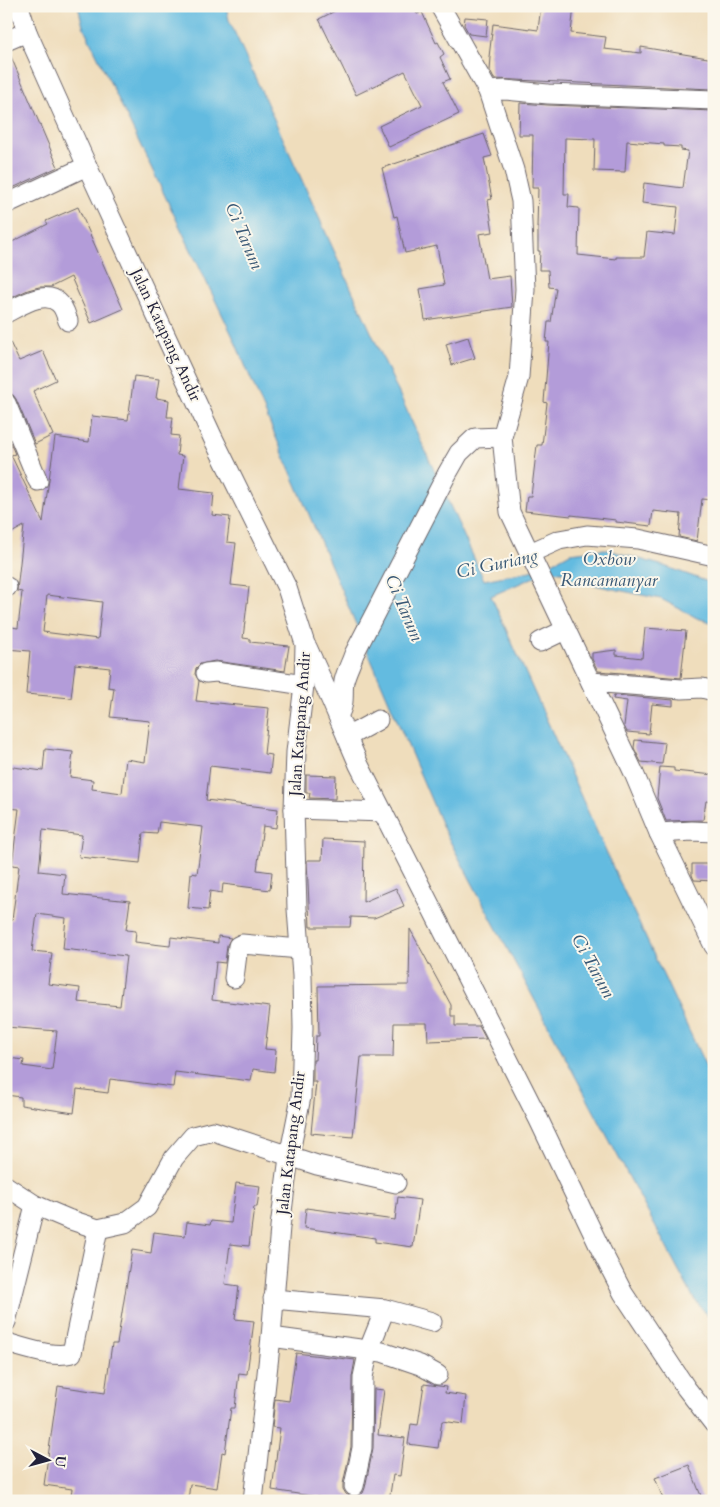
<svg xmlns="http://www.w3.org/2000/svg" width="720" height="1507" font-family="Cardo,serif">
	<rect width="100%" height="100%" fill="#fbf7ec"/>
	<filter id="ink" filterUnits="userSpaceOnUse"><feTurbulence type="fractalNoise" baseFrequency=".02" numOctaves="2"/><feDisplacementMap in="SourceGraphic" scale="10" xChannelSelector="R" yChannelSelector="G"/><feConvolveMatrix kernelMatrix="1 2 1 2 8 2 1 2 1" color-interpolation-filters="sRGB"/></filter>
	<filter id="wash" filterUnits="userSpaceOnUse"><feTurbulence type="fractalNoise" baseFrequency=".0096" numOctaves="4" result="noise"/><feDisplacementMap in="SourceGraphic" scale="20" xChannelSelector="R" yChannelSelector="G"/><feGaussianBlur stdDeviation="1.12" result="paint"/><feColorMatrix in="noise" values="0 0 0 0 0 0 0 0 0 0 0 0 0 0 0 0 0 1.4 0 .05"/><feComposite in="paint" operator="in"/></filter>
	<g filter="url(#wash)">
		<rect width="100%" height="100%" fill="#efddbc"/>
		<polygon fill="#63bbe0" stroke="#426e8e" points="78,6 226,6 229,20 484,580 530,571 547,566 570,553 605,549 664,566 714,584 714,623 697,618 661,599 575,581 563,572 548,571 491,596 616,874 714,1084 714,1323 694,1299 444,830 233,337 83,26"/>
		<g id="blocks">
			<g fill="#b39cd9" fill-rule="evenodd">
				<polygon points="345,6 413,6 417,14 422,12 436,43 438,42 444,54 440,57 450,79 443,82 459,114 389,147 379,126 422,105 405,71 356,95 319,19"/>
				<polygon points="541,6 574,6 571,33 606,37 604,49 641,53 641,47 714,59 711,89 494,79 490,71 491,57 489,57 493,24 538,30"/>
				<polygon points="465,17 488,19 486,36 469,34 464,25"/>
				<polygon points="6,52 9,52 58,167 6,191"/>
				<path d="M520 103 548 105 714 111V500L702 499 697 541 679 537 681 514 653 511 651 526 616 522V520L571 515V516L525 511 527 496H531L537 445H542L547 403 544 402 549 342H546L548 322H551L556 288 549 287 548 270H539L540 251H538V228H537L538 188H532L533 135H519ZM565 138 595 139 594 171 625 172 627 141 664 144V146L681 147V150L688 151 683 188 644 183 642 203 678 207 675 235 647 232 644 257H616V259L578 255 579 208 568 207 569 194H564Z"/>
				<polygon points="484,134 492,156 484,158 492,199 488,200 493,232 479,234 487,279 510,276 512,307 425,320 420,289 444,285 437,246 405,253 397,216 394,217 382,168"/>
				<polygon points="78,207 123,309 91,323 71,277 51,287 39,287 28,290 6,300 6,245 48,224 46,221"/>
				<polygon points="6,334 19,361 43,351 56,380 33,391 53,435 35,444 16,399 12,394 6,392"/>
				<polygon points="468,337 475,358 452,365 446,344"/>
				<path d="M134 376 159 379 156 398 169 400 167 417H173L171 435 179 436 177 455 183 456 179 489 214 493 212 515 230 517 227 542 236 543 231 585 249 587 243 638 250 639V642L289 646 285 671 215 661 200 664 196 668 195 674 199 681 196 701 269 708 264 754 272 755 270 773 210 766 206 800 278 809 276 828 263 826 257 870 272 872 270 890 223 884 222 893 210 891 208 910 188 908 191 873 197 874 203 827 159 822 157 834 143 833 140 863 79 857 82 835 43 830 39 871 65 874 63 894 130 901 126 930 136 931 135 942 170 946 171 937 218 943V936L231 938 227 945 225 963 216 962 212 1000 270 1007 265 1049 276 1050 274 1072 253 1069 251 1081 175 1072 173 1087 110 1079 108 1093 77 1089 74 1113 21 1105V1097L6 1095 8 1058 24 1060 23 1066 52 1070 57 1031 6 1027V948L10 919 12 920 15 898 19 866 12 865 19 809 6 808V766L43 771 45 749 73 752 70 777 93 780 92 789 122 793 126 759 145 762 150 721 110 717 114 688 108 687 110 668 75 664 71 698 26 694 30 651 6 649V626L18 628 22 592 17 591 24 526 6 536V433L15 454 11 455 43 522 55 437 89 442 92 416 128 420ZM47 595 102 602 98 639 43 632ZM37 914 66 918 63 949 126 956 120 1006 78 1002 80 988 48 984 52 953 32 951Z"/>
				<polygon points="645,628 686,631 681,678 598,671 592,659 592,653 616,650 616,655 642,658"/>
				<polygon points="614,695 673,700 673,706 652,704 649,734 627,732 624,726 627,701 613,699"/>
				<polygon points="635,740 665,743 662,764 641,762 634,748"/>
				<polygon points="660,767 674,768 674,771 714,775 714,802 706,801 703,820 666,821 657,798"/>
				<polygon points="306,775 336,776 335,799 309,798 310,793 306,793"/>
				<polygon points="323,839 364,841 363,902 396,888 404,906 374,918 351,917 350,927 310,927 307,860 322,860"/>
				<polygon points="692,864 714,864 714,881 694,880 692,875"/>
				<polygon points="410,929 451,1005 451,1016 455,1016 455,1026 479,1026 486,1039 428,1041 427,1023 394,1023 393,1057 361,1057 353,1137 311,1133 316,1082 313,1082 313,1060 315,1060 316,1036 319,1036 318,986 409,985"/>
				<polygon points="236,1183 260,1186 257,1207 254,1207 249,1246 230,1244 225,1284 239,1286 235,1319 254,1321 247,1374 239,1373 235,1408 231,1408 225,1453 222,1452 217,1488 190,1484 188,1501 70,1501 72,1489 44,1485 58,1386 105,1393 112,1344 117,1344 132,1250 151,1253 154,1232 185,1236 187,1222 210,1225 211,1221 231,1223"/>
				<polygon points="398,1197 420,1200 413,1247 375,1242 375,1238 304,1228 306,1208 395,1220"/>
				<polygon points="296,1353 355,1360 352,1377 351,1447 343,1484 343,1489 346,1494 351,1497 358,1496 363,1493 365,1488 373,1448 374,1389 384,1390 378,1435 405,1438 400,1476 393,1475 389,1501 323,1501 324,1498 272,1490 280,1428 272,1427 275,1399 289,1401"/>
				<polygon points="424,1384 446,1387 445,1393 466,1396 463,1424 442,1421 438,1448 408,1444 411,1424 418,1425"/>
				<polygon points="689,1465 703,1501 664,1501 655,1478"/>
			</g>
		</g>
	</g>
	<g filter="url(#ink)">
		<use href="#blocks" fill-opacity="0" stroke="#6a6368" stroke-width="1"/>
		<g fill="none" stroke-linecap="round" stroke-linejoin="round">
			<g stroke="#6a6368" stroke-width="21">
				<g id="minor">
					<polyline points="19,6 27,32 87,166 213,438 287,588 305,644 304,685 296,752 294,809 297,909 302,976 303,1028 301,1097 289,1157 280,1227 271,1337 253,1501"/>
					<polyline points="440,6 488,91 514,170 521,201 525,289 519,377 502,437 510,512 633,771 659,833 714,946"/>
					<polyline points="6,41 27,32"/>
					<polyline points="488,91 505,90 548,94 714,100"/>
					<polyline points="6,204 87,166"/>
					<path d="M6 313C20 306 45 289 59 303 64 307 66 315 68 321"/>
					<polyline points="6,403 38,481"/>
					<polyline points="530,553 559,540 587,535 638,539 714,556"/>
					<polyline points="6,587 7,587"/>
					<polyline points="540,642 565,630"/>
					<polyline points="307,647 331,700 359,765 538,1118 601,1250 623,1293 686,1388 714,1424"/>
					<polyline points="206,673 216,672 304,685"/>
					<polyline points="591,682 682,689 702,688 714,691"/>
					<path d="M338 715C346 704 342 693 344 681 346 672 351 663 354 654L447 474 459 453 475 438 502 437"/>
					<polyline points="347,737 378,720"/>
					<polyline points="294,809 383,812"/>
					<polyline points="659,833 692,831 714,832"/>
					<polyline points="234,978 238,946 242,944 300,949"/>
					<polyline points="6,1186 35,1205 68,1219 98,1229 125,1223 147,1207 174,1158 193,1136 213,1131 317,1165 396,1183"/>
					<polyline points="273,1299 385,1309 369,1349 363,1377 362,1448 354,1486"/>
					<polyline points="385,1309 432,1322"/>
					<polyline points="6,1322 35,1205"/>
					<polyline points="271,1337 382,1352 420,1365 438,1375"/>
					<path d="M6 1341 10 1344C29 1349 53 1358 72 1353L98 1229"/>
				</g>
			</g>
			<use href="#minor" stroke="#fff" stroke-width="19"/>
		</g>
	</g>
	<g text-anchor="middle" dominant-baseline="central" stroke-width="4" stroke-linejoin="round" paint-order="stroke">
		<g font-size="16" fill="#22223b" stroke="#fbf7ec">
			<text transform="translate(166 335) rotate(65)">Jalan Katapang Andir</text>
			<text transform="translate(300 724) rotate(-86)">Jalan Katapang Andir</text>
			<text transform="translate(291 1143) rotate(-83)">Jalan Katapang Andir</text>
		</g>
		<g font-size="18" font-style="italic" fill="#395875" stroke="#fbf7ec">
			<text transform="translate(244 236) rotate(67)">Ci Tarum</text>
			<text x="609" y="559">Oxbow<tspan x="609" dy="21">Rancamanyar</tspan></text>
			<text transform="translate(497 564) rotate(-12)">Ci Guriang</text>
			<text transform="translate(404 608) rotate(67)">Ci Tarum</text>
			<text transform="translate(593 966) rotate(61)">Ci Tarum</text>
		</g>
	</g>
	<rect width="720" height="1507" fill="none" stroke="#fbf7ec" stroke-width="25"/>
	<g transform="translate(48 1460) rotate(96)" stroke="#fbf7ec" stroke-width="4" paint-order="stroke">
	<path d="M0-4L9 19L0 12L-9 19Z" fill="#22223b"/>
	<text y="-8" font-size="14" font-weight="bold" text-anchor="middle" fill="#22223b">U</text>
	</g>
</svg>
